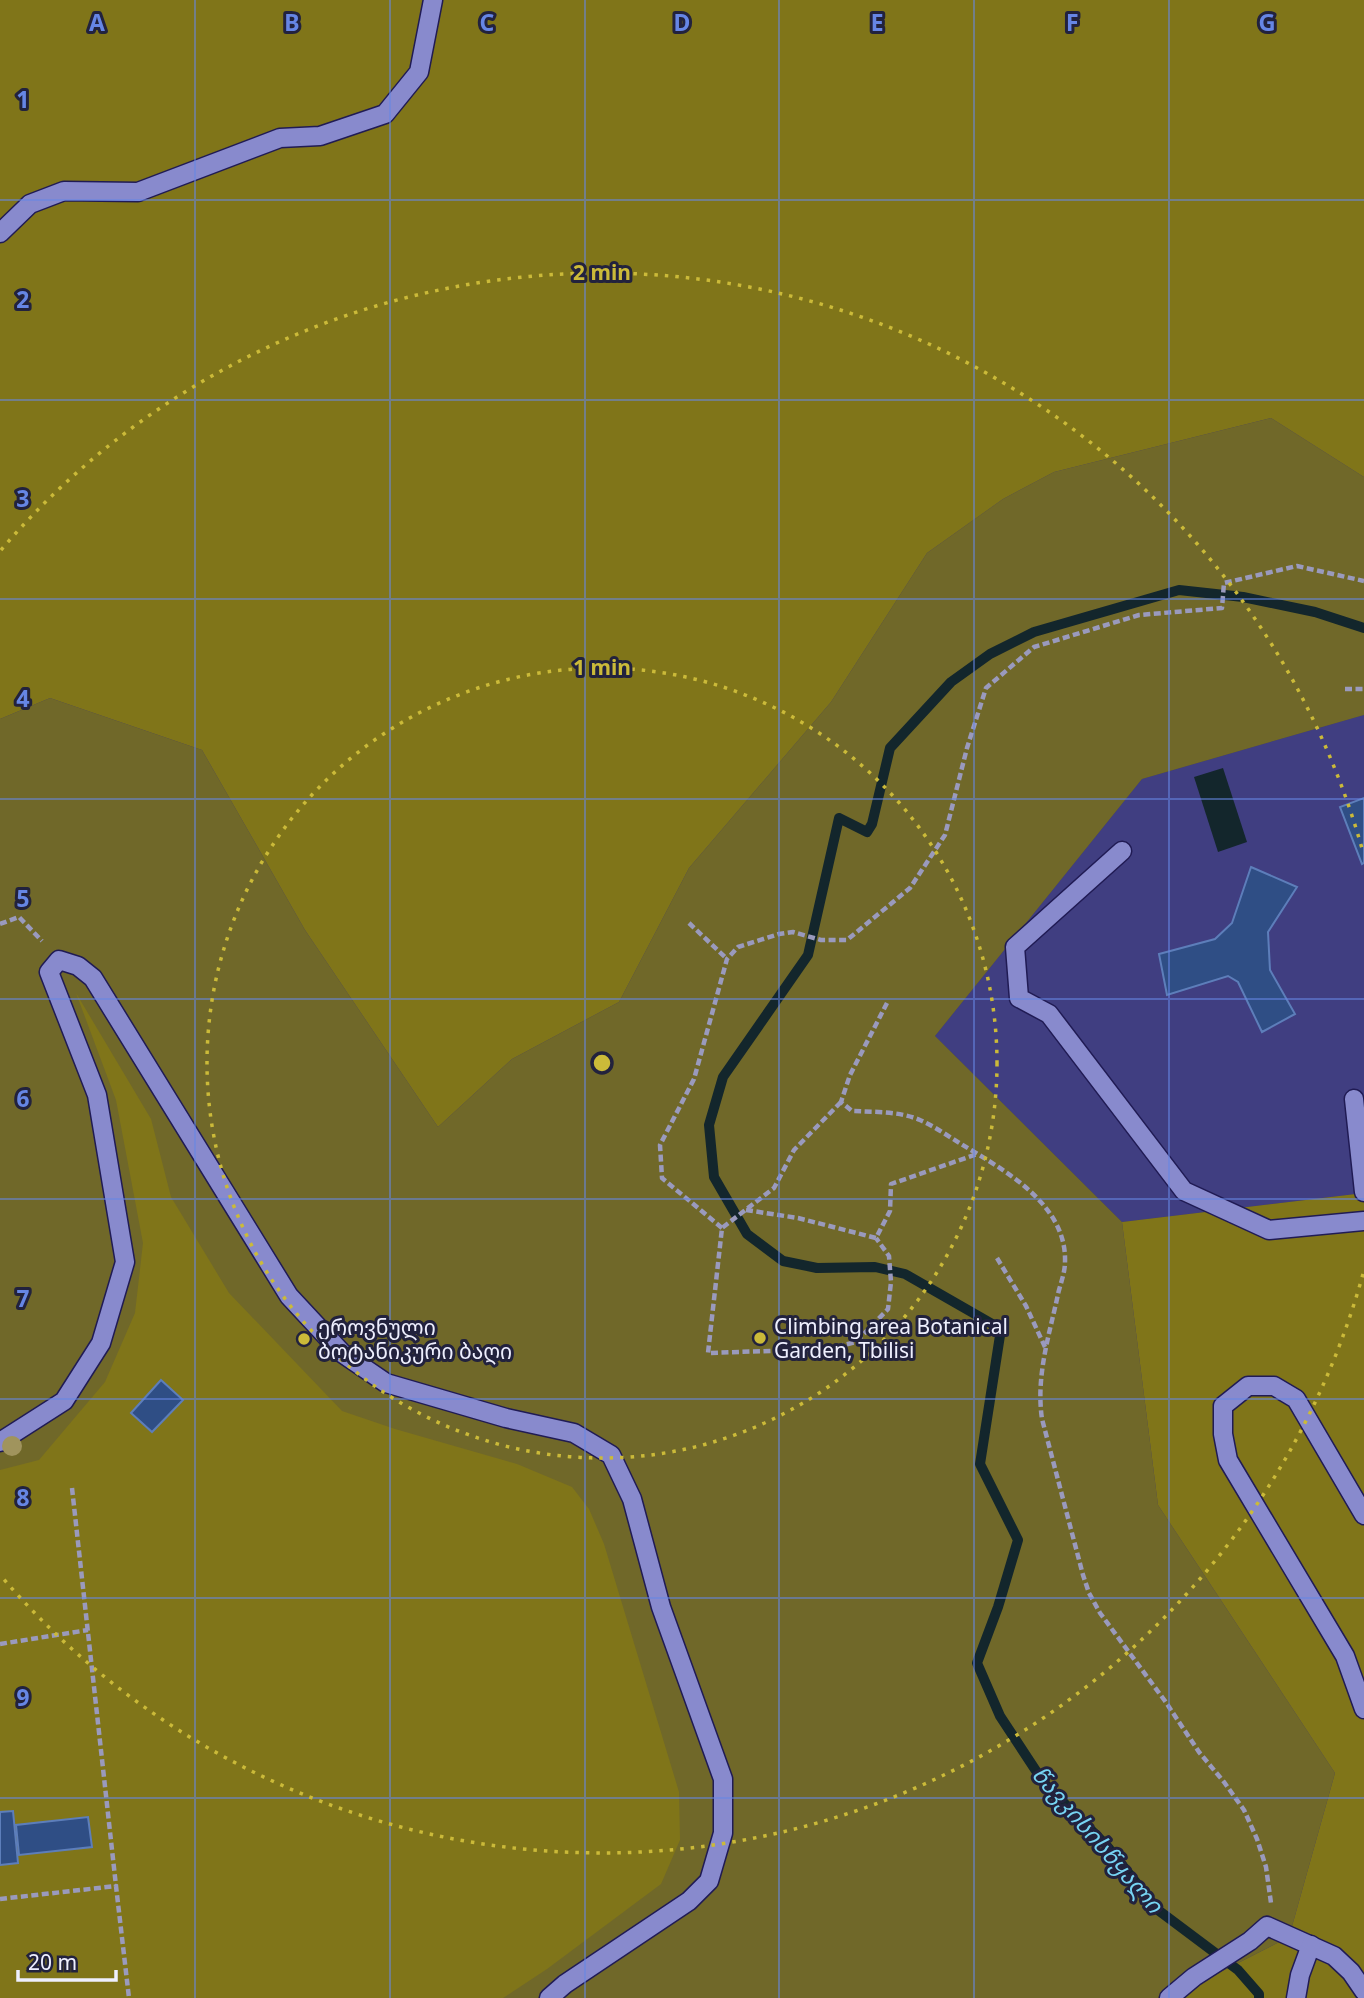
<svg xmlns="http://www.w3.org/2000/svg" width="1364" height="1998" font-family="Georgia,'Noto Sans Georgian',serif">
	<rect width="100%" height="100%" fill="#383671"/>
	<polygon fill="#403e81" points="1364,715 1364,1193 1122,1222 935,1036 1142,779"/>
	<polygon fill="#706829" points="1271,418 1364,477 1364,715 1142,779 935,1036 1122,1222 1158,1505 1335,1773 1289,1937 1189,1988 1178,1998 0,1998 0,719 50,698 202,750 305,930 438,1127 512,1059 619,1002 689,868 831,702 927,553 1003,499 1054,472"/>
	<g fill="#807519">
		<polygon points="0,0 1364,0 1364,477 1271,418 1054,472 1003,499 927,553 831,702 689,868 619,1002 512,1059 438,1127 305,930 202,750 50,698 0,719"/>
		<polygon points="76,993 151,1119 171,1197 229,1293 342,1411 395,1429 517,1464 572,1487 589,1509 604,1544 679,1792 680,1840 661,1884 547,1969 503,1998 0,1998 0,1470 39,1460 105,1382 135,1313 143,1243 116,1100"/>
		<polygon points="1364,1193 1364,1998 1178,1998 1189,1988 1289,1937 1335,1773 1158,1505 1122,1222"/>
	</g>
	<polygon fill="#13262c" points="1223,768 1247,842 1218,852 1194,777"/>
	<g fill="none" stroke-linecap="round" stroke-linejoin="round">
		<polyline stroke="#13262c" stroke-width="10" points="1259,1998 1259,1994 1238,1970 1158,1910 1107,1846 1044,1783 1000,1716 977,1663 998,1607 1018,1540 980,1464 1001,1329 905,1274 875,1267 817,1268 783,1261 747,1234 714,1177 709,1125 723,1077 808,955 839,818 867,832 872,824 890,748 951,682 990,654 1034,632 1179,590 1243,597 1315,612 1364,628"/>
	</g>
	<g fill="#2f4e85" stroke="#5d7eba" stroke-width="2">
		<polygon points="1364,798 1364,863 1362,864 1340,807"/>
		<polygon points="1251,867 1297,887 1268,932 1270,970 1295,1014 1262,1032 1238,982 1228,976 1167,995 1159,954 1215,939 1232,923"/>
		<polygon points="161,1380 183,1400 152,1432 131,1413"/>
		<polygon points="13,1811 18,1863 0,1865 0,1812"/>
		<polygon points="88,1817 92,1847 19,1855 16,1825"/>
	</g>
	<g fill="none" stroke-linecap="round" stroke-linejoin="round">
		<g stroke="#201b54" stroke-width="21">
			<g id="lane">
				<polyline points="0,233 30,204 64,191 138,192 280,138 320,136 385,114 419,72 433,0"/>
				<polyline points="1122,851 1015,947 1019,998 1049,1014 1184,1191 1269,1230 1364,1221"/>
				<polyline points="1354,1099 1364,1192"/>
				<polyline points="0,1442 64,1401 101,1343 125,1262 97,1095 49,972 59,960 78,966 93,978 289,1296 342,1353 386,1383 506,1418 574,1433 611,1455 632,1499 661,1607 723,1779 723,1833 709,1881 689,1901 565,1984 549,1998"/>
				<polyline points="1364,1515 1296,1399 1274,1386 1248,1386 1223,1406 1223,1434 1228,1460 1345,1656 1364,1709"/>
				<polyline points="1169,1998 1194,1977 1250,1941 1267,1926 1334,1956 1351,1972 1364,1991"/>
				<polyline points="1296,1998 1300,1975 1311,1945"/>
			</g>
		</g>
		<g stroke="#9a9abd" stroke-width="4.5" stroke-dasharray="7 3.5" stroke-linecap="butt">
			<polyline points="1345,689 1364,689"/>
			<polyline points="689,923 727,959"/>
			<polyline points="0,924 19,917 42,941"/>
			<path d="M887 1003 850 1075 841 1102 852 1111C874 1112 899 1111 920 1120 934 1126 948 1136 961 1144 1004 1170 1067 1204 1065 1262 1065 1274 1059 1287 1057 1299 1048 1339 1036 1378 1042 1419L1083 1575 1089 1593 1100 1613 1165 1701 1199 1752 1224 1782 1244 1810 1257 1839 1266 1867 1271 1903"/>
			<polyline points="841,1102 794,1150 774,1188 722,1228 708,1353 827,1349 856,1342 888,1309 891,1282 889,1256 876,1238"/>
			<polyline points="746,1210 798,1218 876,1238 890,1211 891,1184 977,1154"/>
			<polyline points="722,1228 662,1178 660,1145 694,1079 727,959 738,947 779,934 793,932 821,940 847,940 910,888 945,835 967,748 986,688 1034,647 1139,615 1222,608 1224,583 1297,566 1364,581"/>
			<polyline points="997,1258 1026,1306 1045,1347"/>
			<polyline points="72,1488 116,1886"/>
			<polyline points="0,1644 88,1630"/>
			<polyline points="0,1899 116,1886 129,1998"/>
		</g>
		<use href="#lane" stroke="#888acd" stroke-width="18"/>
	</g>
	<circle fill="#a0945d" cx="12" cy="1446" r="10"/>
	<path fill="none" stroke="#6686e5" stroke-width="2" stroke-opacity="0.55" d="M195 0V1998M390 0V1998M585 0V1998M779 0V1998M974 0V1998M1169 0V1998M0 200H1364M0 400H1364M0 599H1364M0 799H1364M0 999H1364M0 1199H1364M0 1399H1364M0 1598H1364M0 1798H1364"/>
	<g fill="none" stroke="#cbba39" stroke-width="3.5" stroke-dasharray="3.5 7">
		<circle cx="602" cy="1063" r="395"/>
		<path d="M1363 1274A790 790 0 0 1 1 1576M1 550A790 790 0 0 1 1363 852"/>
	</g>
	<g fill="#cbba39" stroke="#22223d" stroke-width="2.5">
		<circle cx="760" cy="1338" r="7"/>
		<circle cx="304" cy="1339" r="7"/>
	</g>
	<g text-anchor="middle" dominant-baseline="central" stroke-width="6" stroke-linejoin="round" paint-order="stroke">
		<g font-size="21" fill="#eeeffe" stroke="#22223d" text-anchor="start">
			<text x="774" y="1326">Climbing area Botanical<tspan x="774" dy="24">Garden, Tbilisi</tspan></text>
			<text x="318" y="1327">ეროვნული<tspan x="318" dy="24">ბოტანიკური ბაღი</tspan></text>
		</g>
		<g font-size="23" font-style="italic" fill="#77d4f3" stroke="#22223d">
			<text transform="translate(1098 1839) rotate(49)">წავკისისწყალი</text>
		</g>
	</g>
	<g font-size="23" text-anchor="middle" font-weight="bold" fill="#6686e5" stroke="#22223d" stroke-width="6" stroke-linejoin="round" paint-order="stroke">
		<text x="97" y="31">A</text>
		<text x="292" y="31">B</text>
		<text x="487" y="31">C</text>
		<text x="682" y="31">D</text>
		<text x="877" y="31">E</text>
		<text x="1072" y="31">F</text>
		<text x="1267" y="31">G</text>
		<text x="23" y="108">1</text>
		<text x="23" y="308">2</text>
		<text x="23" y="507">3</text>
		<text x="23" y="707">4</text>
		<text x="23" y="907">5</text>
		<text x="23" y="1107">6</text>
		<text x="23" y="1307">7</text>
		<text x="23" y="1506">8</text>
		<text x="23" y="1706">9</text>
	</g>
	<circle cx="602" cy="1063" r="10" fill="#cbba39" stroke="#22223d" stroke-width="3.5"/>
	<g font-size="21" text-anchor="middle" font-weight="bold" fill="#cbba39" stroke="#22223d" stroke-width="6" stroke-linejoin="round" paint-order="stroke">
		<text x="602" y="280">2 min</text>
		<text x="602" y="675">1 min</text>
	</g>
	<path d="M18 1970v10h98v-10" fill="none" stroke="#eeeffe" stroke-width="3.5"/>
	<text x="28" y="1970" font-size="21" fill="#eeeffe" stroke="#22223d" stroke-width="5" paint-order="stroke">20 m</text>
</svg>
